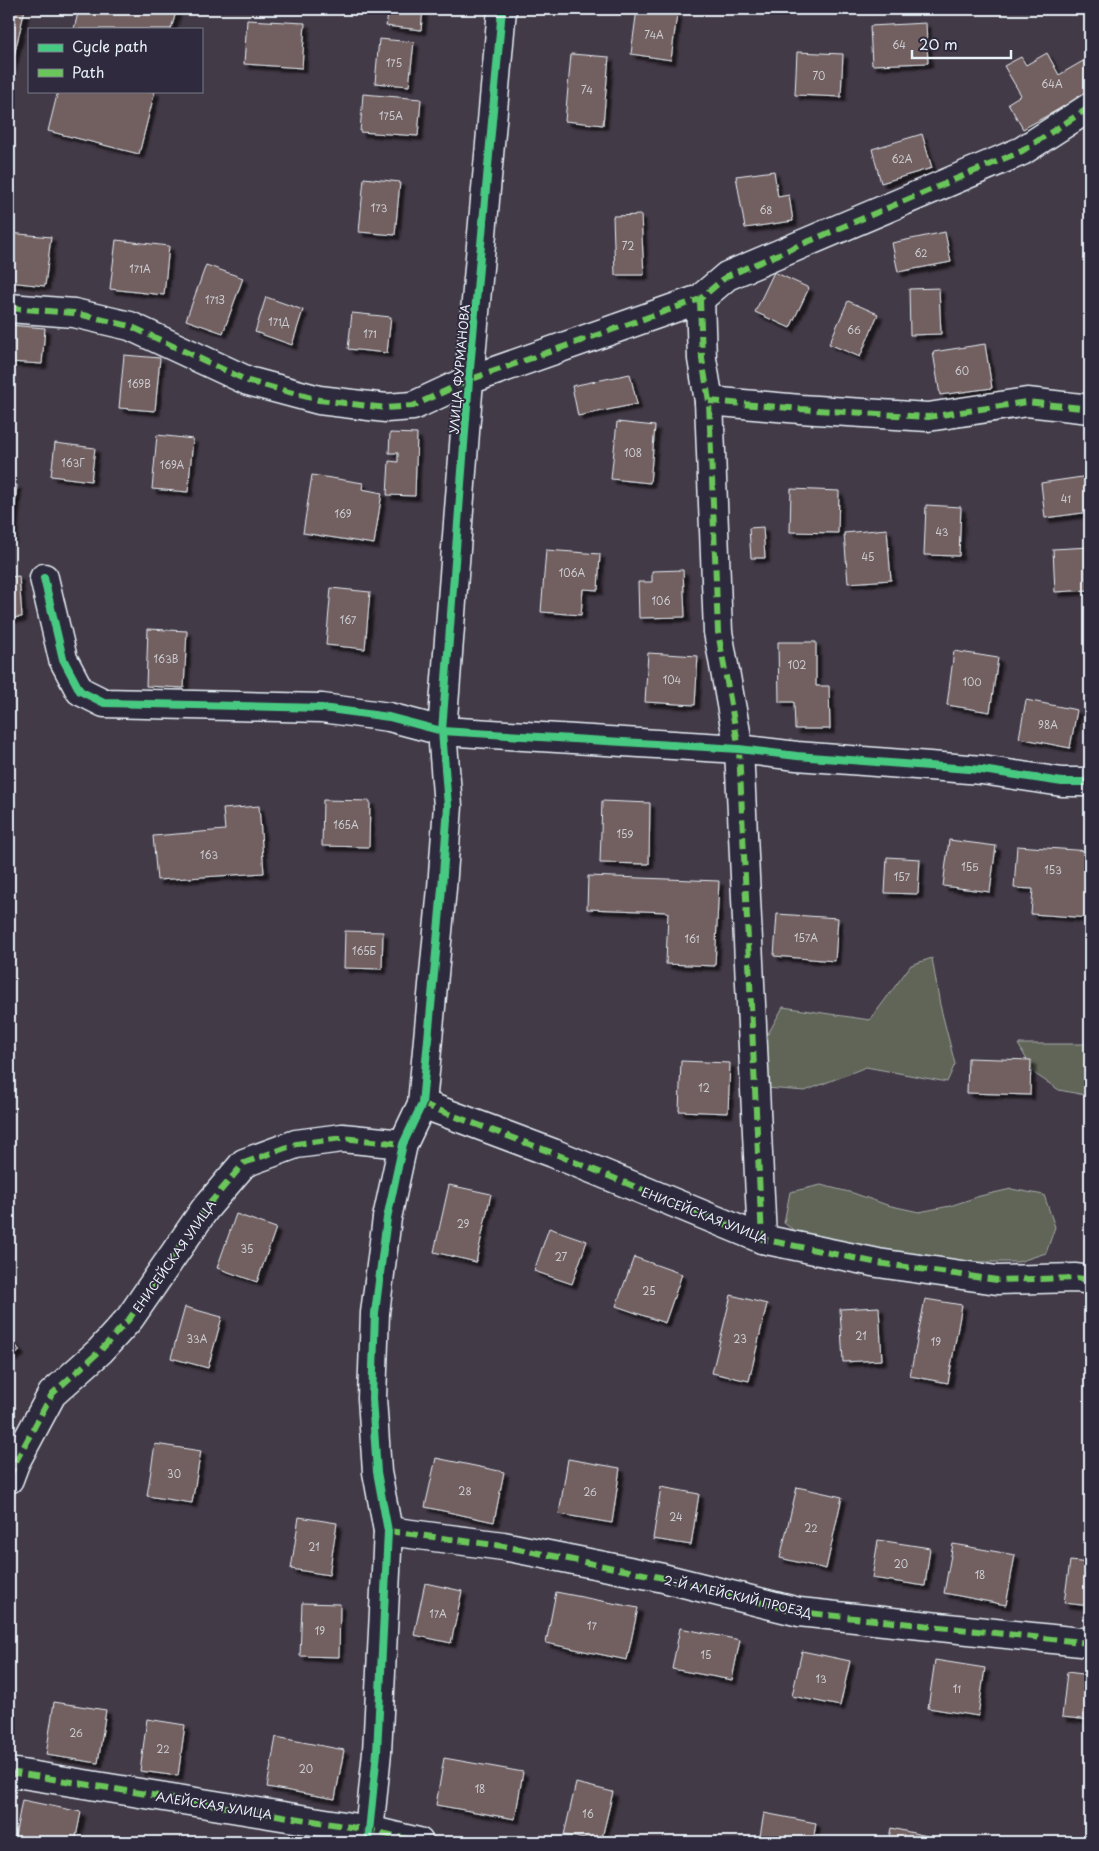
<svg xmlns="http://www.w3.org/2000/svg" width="1099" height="1851" font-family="'Playpen Sans',sans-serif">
	<defs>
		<filter id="shadow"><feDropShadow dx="4.5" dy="4.5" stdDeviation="1" flood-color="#0009"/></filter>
	</defs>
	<rect width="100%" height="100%" fill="#433a47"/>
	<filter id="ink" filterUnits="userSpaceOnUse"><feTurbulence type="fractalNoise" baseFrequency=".02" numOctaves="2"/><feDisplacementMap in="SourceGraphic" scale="10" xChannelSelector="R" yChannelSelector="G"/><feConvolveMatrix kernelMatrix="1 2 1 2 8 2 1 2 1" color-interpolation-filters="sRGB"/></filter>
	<g filter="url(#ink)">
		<g fill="#616558" stroke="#a4aba8">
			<polygon points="932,958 940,1005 955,1064 947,1082 866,1067 805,1091 739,1086 783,1007 870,1020 911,965"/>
			<polygon points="1090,1035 1090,1096 1059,1090 1035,1074 1018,1044 1084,1044"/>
			<polygon points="821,1185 853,1193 887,1205 919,1212 950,1206 980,1196 1011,1189 1044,1195 1055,1227 1046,1253 1018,1262 958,1262 807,1240 784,1223 790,1192"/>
		</g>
		<g fill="#725e5f" stroke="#e8f1f8" filter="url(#shadow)">
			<polygon points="9,9 25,9 9,77"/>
			<polygon points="79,9 177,9 171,29 74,29"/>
			<polygon points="389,9 423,9 421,30 386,26"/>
			<polygon points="637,9 677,14 671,60 631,54"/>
			<polygon points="247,20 305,23 302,68 244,64"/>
			<polygon points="926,23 928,63 872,65 870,26"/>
			<polygon points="379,39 414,42 409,86 375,83"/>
			<polygon points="797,52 843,54 841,97 795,95"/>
			<polygon points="1047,53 1059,75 1083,61 1090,73 1090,92 1023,129 1008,103 1021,95 1004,66 1021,57 1026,65"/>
			<polygon points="571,54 609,57 603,125 565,121"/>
			<polygon points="58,91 155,91 139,154 48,131"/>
			<polygon points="363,94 421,99 418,136 360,132"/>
			<polygon points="922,134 932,168 881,183 872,149"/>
			<polygon points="774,171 778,197 789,195 793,221 745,228 736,176"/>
			<polygon points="364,178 400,182 395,235 359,232"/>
			<polygon points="641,215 644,275 615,275 613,216"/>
			<polygon points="945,232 951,262 898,272 892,243"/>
			<polygon points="9,233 51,237 45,286 9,282"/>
			<polygon points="116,240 169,246 164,295 110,289"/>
			<polygon points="206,265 243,278 223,333 186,320"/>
			<polygon points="774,272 809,288 790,328 755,312"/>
			<polygon points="939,288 941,334 910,335 909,289"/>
			<polygon points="266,297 303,310 292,345 255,332"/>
			<polygon points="848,301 878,314 860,357 829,344"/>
			<polygon points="352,313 391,317 387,353 348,349"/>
			<polygon points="9,325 45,328 42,364 9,362"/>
			<polygon points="985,344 992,388 940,395 933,352"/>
			<polygon points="124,355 160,358 155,411 119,408"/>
			<rect x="1087" y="358" width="3" height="35"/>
			<polygon points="630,374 637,404 578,416 572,386"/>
			<polygon points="617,422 655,426 650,483 611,479"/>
			<polygon points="390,433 417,434 415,496 387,495 389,461 398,462 398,453 389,453"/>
			<polygon points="157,435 193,439 188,492 152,489"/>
			<polygon points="55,443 95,448 91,481 51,476"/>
			<polygon points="312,475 363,483 362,489 382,493 374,544 303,533"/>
			<polygon points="1089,476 1090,512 1045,518 1041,483"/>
			<polygon points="9,485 17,485 12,539 9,539"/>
			<polygon points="791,489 839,491 838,533 790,532"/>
			<polygon points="926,505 961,507 959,556 924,555"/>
			<polygon points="763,527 765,558 751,558 749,528"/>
			<polygon points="887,529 891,580 848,583 844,533"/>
			<polygon points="1090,547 1090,590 1055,592 1053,549"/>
			<polygon points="546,550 600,554 598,590 583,589 581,615 541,612"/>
			<polygon points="683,570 685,617 639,618 638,582 652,582 652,571"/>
			<polygon points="19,576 22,617 9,618 9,577"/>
			<polygon points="331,588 370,592 365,649 326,645"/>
			<polygon points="148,629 187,631 184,688 146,686"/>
			<polygon points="778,642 816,642 816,686 829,686 830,729 795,729 794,702 779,702"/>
			<polygon points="954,651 998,658 990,712 947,705"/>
			<polygon points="648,653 698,656 695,705 645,702"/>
			<polygon points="1026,700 1077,710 1070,748 1019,738"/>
			<polygon points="323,800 370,801 369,847 322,846"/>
			<polygon points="602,801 650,803 649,864 600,863"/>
			<polygon points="259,806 264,873 157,880 153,836 225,830 223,809"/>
			<polygon points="949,840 996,846 990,892 943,886"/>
			<polygon points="1017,846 1090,851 1090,918 1031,914 1033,889 1014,888"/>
			<polygon points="887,857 920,859 918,894 885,893"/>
			<polygon points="588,876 719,881 715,966 666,964 668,912 587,909"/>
			<polygon points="777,914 838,918 835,961 774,956"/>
			<polygon points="345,931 383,932 382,969 344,968"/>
			<polygon points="968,1058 1031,1060 1030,1095 967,1093"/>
			<polygon points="681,1061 730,1063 728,1113 679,1111"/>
			<polygon points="449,1185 491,1194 476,1262 434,1252"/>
			<polygon points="236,1214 276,1228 257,1282 217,1268"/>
			<polygon points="549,1228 587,1241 572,1284 534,1271"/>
			<polygon points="634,1257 682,1274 665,1323 616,1306"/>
			<polygon points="731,1295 767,1304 749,1381 712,1373"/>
			<polygon points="925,1299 962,1305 948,1383 910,1376"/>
			<polygon points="185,1307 222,1317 208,1368 171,1358"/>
			<polygon points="879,1307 882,1360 843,1362 840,1309"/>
			<polygon points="9,1336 20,1351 9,1359"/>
			<polygon points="155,1444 201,1451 192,1503 147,1496"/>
			<polygon points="436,1458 504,1472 494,1522 425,1507"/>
			<polygon points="568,1459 620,1468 612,1523 559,1514"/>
			<polygon points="661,1487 699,1494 691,1545 653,1539"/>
			<polygon points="797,1487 842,1497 826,1569 780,1558"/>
			<polygon points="299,1517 337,1523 329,1575 291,1569"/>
			<polygon points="878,1540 930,1548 925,1586 872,1578"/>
			<polygon points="953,1544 1015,1555 1006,1605 944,1593"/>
			<polygon points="1070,1561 1090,1563 1090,1606 1064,1603"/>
			<polygon points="425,1583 462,1591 451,1643 414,1635"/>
			<polygon points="556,1592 638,1608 627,1660 546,1643"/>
			<polygon points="302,1603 340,1604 339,1657 300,1656"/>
			<polygon points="680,1628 740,1640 732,1680 672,1669"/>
			<polygon points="802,1651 850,1661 840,1706 792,1696"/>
			<polygon points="935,1660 985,1668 978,1716 928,1708"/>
			<polygon points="1067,1672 1090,1675 1090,1720 1062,1717"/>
			<polygon points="54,1702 106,1710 98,1763 46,1755"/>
			<polygon points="147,1719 185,1725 178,1776 140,1771"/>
			<polygon points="276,1737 344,1750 335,1799 267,1787"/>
			<polygon points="444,1758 523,1772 515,1819 436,1805"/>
			<polygon points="576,1783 613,1792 601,1842 564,1835"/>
			<polygon points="22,1800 81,1812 75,1842 14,1842"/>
			<polygon points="764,1813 816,1823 813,1842 759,1842"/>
			<polygon points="891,1828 927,1836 926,1842 888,1842"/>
		</g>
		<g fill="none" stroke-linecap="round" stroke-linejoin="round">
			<g stroke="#e8f1f8" stroke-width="31">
				<g id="street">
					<polyline points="502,9 469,380 442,731 739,749 797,756 982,770 1062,782 1090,782"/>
					<polyline points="700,299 702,359 709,401 718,632 739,749 762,1239"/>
					<polyline points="9,308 74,313 130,326 248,381 319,400 386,408 413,406 469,380 700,299 727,276 1022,151 1090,107"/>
					<polyline points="709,401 800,409 928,417 1027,402 1090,409"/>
					<polyline points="44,578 63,659 80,691 104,703 322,708 389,717 442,731 448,806 442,888 422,1104 403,1144 387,1218 375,1313 372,1398 377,1472 388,1531 377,1752 368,1842"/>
					<polyline points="422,1104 553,1153 762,1239 878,1263 997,1280 1076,1278 1090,1280"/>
					<polyline points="9,1479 15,1463 52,1394 100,1351 130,1318 205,1209 244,1163 296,1144 342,1138 403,1144"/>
					<polyline points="388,1531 503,1546 659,1577 799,1612 1090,1643"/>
					<polyline points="9,1776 16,1773 369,1830 419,1842"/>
				</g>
			</g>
			<use href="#street" stroke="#2f2a3d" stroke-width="28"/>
			<g stroke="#6ac65a" stroke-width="6" stroke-dasharray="12 6" stroke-linecap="butt">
				<polyline points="700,299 702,359 709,401 718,632 739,749 762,1239"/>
				<polyline points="9,308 74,313 130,326 248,381 319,400 386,408 413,406 469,380 700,299 727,276 1022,151 1090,107"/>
				<polyline points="709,401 800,409 928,417 1027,402 1090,409"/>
				<polyline points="422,1104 553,1153 762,1239 878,1263 997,1280 1076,1278 1090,1280"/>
				<polyline points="9,1479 15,1463 52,1394 100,1351 130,1318 205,1209 244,1163 296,1144 342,1138 403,1144"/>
				<polyline points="388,1531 503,1546 659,1577 799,1612 1090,1643"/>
				<polyline points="9,1776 16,1773 369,1830 419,1842"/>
			</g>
			<g stroke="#2f2a3d" stroke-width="11">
				<g id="cycleway">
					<polyline points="502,9 469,380 442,731 739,749 797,756 982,770 1062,782 1090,782"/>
					<polyline points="44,578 63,659 80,691 104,703 322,708 389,717 442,731 448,806 442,888 422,1104 403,1144 387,1218 375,1313 372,1398 377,1472 388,1531 377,1752 368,1842"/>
				</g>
			</g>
			<use href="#cycleway" stroke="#46c982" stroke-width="8"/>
		</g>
	</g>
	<g text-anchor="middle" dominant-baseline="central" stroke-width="4" stroke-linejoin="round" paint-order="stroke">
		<g font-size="10" fill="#caccd2">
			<text x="654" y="34">74А</text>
			<text x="899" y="44">64</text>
			<text x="394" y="62">175</text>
			<text x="819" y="75">70</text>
			<text x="1052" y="83">64А</text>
			<text x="587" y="89">74</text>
			<text x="391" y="115">175А</text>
			<text x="902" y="158">62А</text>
			<text x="379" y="207">173</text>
			<text x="766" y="209">68</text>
			<text x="628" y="245">72</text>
			<text x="921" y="252">62</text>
			<text x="140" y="268">171А</text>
			<text x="215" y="299">171З</text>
			<text x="279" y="321">171Д</text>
			<text x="854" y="329">66</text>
			<text x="370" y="333">171</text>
			<text x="962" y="370">60</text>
			<text x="139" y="383">169В</text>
			<text x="633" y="452">108</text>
			<text x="73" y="462">163Г</text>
			<text x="172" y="464">169А</text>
			<text x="1066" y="498">41</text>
			<text x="343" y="513">169</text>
			<text x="942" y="531">43</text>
			<text x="868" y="556">45</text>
			<text x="572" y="572">106А</text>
			<text x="661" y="600">106</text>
			<text x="348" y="619">167</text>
			<text x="166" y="658">163В</text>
			<text x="797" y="664">102</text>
			<text x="672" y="679">104</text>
			<text x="972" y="681">100</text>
			<text x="1048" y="724">98А</text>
			<text x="346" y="824">165А</text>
			<text x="625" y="833">159</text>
			<text x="209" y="854">163</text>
			<text x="970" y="866">155</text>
			<text x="1053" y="869">153</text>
			<text x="902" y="876">157</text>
			<text x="806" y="937">157А</text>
			<text x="692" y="938">161</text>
			<text x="364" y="950">165Б</text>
			<text x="704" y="1087">12</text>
			<text x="463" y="1223">29</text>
			<text x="247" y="1248">35</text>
			<text x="561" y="1256">27</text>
			<text x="649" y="1290">25</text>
			<text x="861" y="1335">21</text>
			<text x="197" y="1338">33А</text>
			<text x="740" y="1338">23</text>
			<text x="936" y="1341">19</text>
			<text x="174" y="1473">30</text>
			<text x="465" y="1490">28</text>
			<text x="590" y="1491">26</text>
			<text x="676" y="1516">24</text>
			<text x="811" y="1527">22</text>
			<text x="314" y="1546">21</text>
			<text x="901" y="1563">20</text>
			<text x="980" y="1574">18</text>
			<text x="438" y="1613">17А</text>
			<text x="592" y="1625">17</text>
			<text x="320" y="1630">19</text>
			<text x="706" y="1654">15</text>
			<text x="821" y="1678">13</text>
			<text x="957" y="1688">11</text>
			<text x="76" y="1732">26</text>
			<text x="163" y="1748">22</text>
			<text x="306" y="1768">20</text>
			<text x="480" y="1788">18</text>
			<text x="588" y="1813">16</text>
		</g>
		<g font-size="12" fill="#e8f1f8" stroke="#2f2a3d">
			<text transform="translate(459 369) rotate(-85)">УЛИЦА ФУРМАНОВА</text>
			<text transform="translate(705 1215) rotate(21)">ЕНИСЕЙСКАЯ УЛИЦА</text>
			<text transform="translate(174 1256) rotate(-55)">ЕНИСЕЙСКАЯ УЛИЦА</text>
			<text transform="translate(738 1596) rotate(13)">2-Й АЛЕЙСКИЙ ПРОЕЗД</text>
			<text transform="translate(214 1805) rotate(9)">АЛЕЙСКАЯ УЛИЦА</text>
		</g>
	</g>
	<rect width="1099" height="1851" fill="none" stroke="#2f2a3d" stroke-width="30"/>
	<rect x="15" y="15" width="1069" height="1821" fill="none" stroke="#e8f1f8" stroke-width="2" filter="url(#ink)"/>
	<rect x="28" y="28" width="175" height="65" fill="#2f2a3d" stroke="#797a88"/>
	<rect x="38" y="44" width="25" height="8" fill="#46c982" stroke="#797a88"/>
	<text x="72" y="52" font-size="15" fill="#e8f1f8">Cycle path</text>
	<rect x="38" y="69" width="25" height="8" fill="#6ac65a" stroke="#797a88"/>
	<text x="72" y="78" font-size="15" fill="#e8f1f8">Path</text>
	<path d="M912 50v8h99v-8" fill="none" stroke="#e8f1f8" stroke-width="2.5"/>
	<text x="919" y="50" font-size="15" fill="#e8f1f8" stroke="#2f2a3d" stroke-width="4" paint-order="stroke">20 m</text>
</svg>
